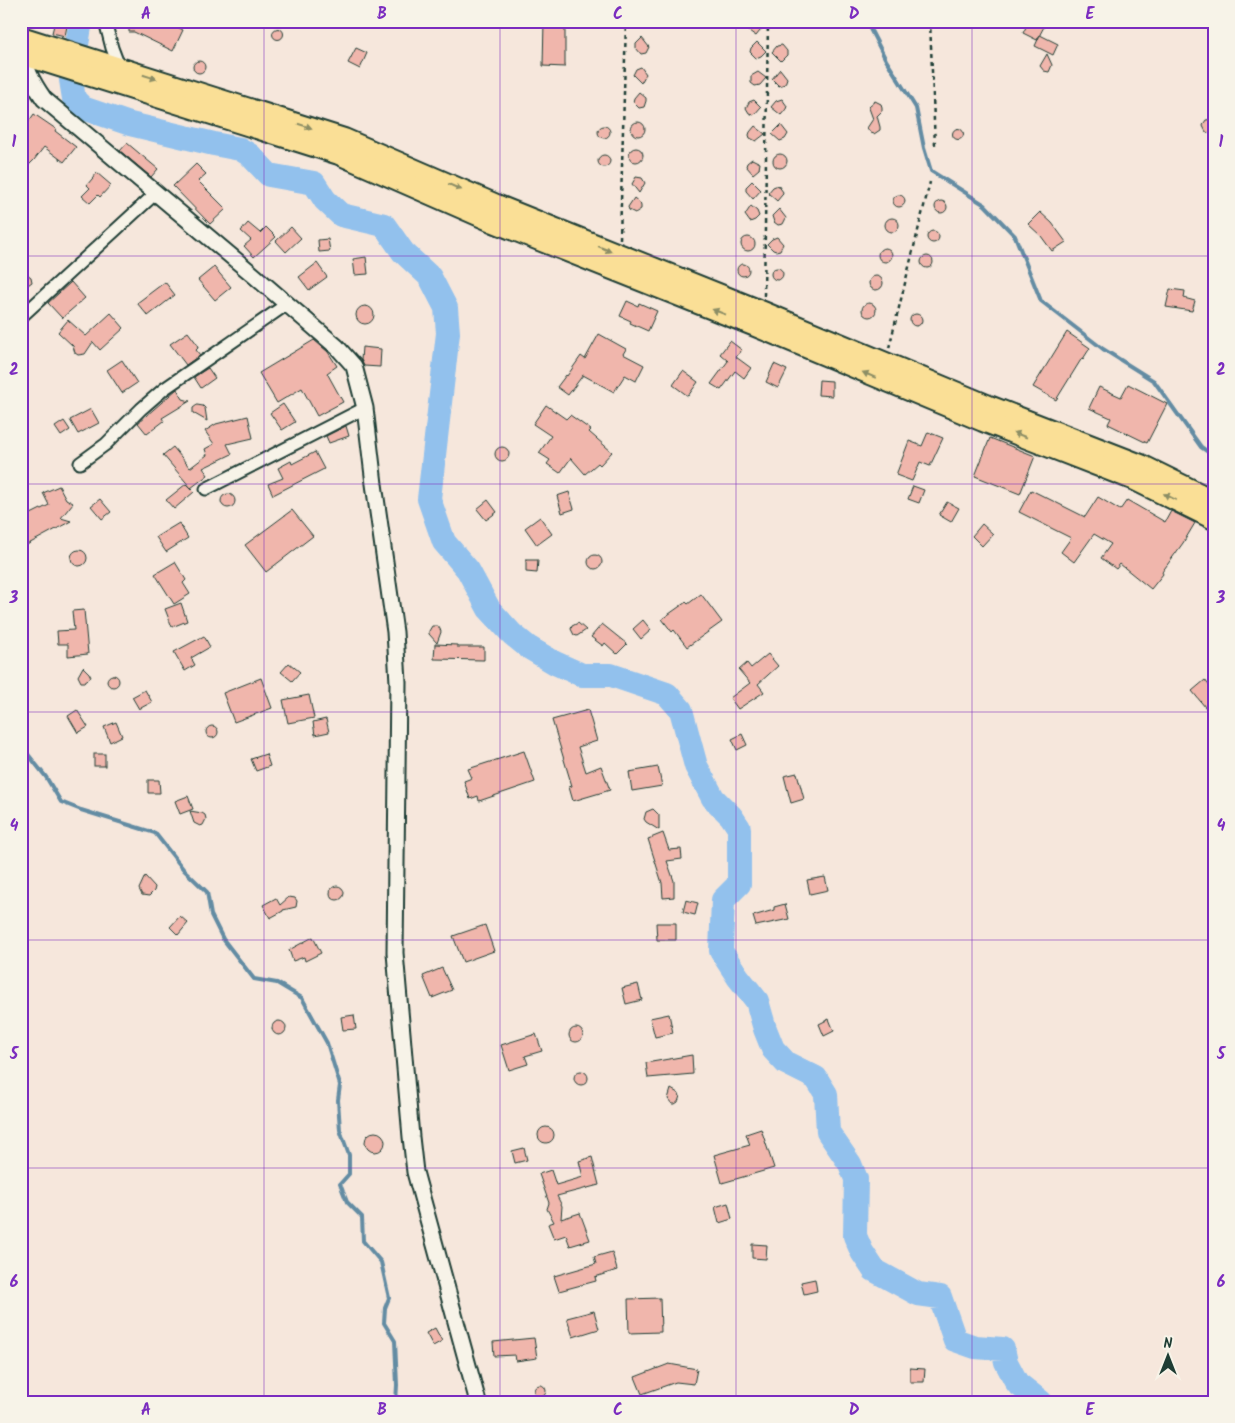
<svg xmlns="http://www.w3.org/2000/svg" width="1235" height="1423" font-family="Kalam,sans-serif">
	<rect width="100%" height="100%" fill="#f6e7dc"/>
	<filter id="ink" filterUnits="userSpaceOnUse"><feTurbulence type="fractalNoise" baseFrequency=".02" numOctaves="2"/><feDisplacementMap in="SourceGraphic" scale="10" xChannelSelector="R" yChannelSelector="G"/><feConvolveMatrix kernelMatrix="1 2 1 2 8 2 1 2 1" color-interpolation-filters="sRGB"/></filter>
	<g filter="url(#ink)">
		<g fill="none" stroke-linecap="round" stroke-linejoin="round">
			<g stroke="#648ca3" stroke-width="4">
				<polyline points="866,21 886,60 916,108 924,148 931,171 985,205 1015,236 1041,301 1103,349 1154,381 1201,447 1214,456"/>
				<polyline points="21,734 27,753 46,777 61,802 81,810 155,833 184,870 207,892 211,915 223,939 254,979 277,983 302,998 327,1043 340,1085 338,1100 340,1130 349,1155 349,1174 340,1184 347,1202 362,1217 363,1241 381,1262 389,1298 385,1308 384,1323 395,1341 397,1385 396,1402"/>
			</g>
			<polyline stroke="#92c1ed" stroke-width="24" points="81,21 71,80 74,99 83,108 130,124 214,144 240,149 250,155 269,175 314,183 325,200 341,215 384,225 403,252 430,277 446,308 448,333 429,499 444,542 468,570 489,609 512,634 528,647 555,663 582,675 611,675 667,694 681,710 696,766 713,798 731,816 739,828 739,884 723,900 721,951 738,977 757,1001 765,1029 773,1049 786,1063 816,1078 826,1094 828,1132 850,1164 856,1179 855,1236 862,1252 874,1270 918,1294 940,1297 955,1340 975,1347 1003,1349 1006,1362 1017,1383 1041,1402"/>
		</g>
		<g fill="#f0b6ac" stroke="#1f3d34">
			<polygon points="55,21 68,21 65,36 52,33"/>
			<polygon points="129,21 166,21 183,30 173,51 134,32 129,32"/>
			<polygon points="544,21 565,21 565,67 543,66"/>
			<polygon points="751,21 758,21 764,26 756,36 749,31 748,27"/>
			<polygon points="1029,21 1047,21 1037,40 1023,33"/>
			<circle cx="278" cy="34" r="5.5"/>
			<polygon points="1040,35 1058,44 1053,55 1035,46"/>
			<polygon points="642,38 649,47 646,53 641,54 636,48 636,44"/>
			<polygon points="757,42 766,51 761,56 756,58 750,52 751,48"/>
			<polygon points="782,45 787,51 787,55 781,61 772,52 777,46"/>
			<polygon points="356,48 367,53 360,69 348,63"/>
			<polygon points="1047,54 1052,65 1049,72 1044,71 1040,66"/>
			<circle cx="199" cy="67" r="6"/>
			<polygon points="641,67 646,74 641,83 633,75 636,69"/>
			<polygon points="780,69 787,78 785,84 779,86 772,79"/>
			<polygon points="758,72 766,78 760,85 755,86 751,83 751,76"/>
			<polygon points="639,92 646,98 646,101 644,107 639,108 633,102 634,98"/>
			<polygon points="782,99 787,106 786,109 781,115 771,107 776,101"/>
			<polygon points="754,100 761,107 754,115 749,113 746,108 749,102"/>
			<polygon points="875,101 881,104 882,107 882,111 877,116 880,127 880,130 874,134 871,133 867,128 873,119 869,108 870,105"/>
			<polygon points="34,114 56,129 55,131 76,147 64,162 44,147 34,160 21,173 21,133"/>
			<polygon points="1214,119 1214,134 1206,132 1203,126 1204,123 1206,120"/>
			<circle cx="638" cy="129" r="7"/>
			<polygon points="781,125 788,134 785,139 780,141 772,134"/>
			<circle cx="604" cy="132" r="6"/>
			<polygon points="755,126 765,134 756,141 750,138 749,135 750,132"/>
			<circle cx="958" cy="134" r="5.5"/>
			<polygon points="127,143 158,169 151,177 120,151"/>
			<circle cx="636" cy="155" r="7"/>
			<circle cx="780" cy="161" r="7"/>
			<circle cx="604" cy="161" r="6"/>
			<polygon points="752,159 760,163 759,169 753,174 746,166 747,163"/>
			<polygon points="196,164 206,174 198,181 226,209 210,224 173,186"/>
			<polygon points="97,173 111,185 100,197 98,195 90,203 82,196 90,188 87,185"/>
			<polygon points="636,177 642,178 645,183 639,193 632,184"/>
			<polygon points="752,181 761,190 753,199 746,191 746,187"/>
			<polygon points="778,185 783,192 782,195 777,201 768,193 773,187"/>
			<circle cx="899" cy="201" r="6"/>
			<polygon points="634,198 640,203 641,206 641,209 635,213 629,210 628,207"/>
			<circle cx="941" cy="207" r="6"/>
			<polygon points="751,206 757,211 759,216 755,220 750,222 745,215"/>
			<polygon points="779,209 786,218 783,224 778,225 774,222 772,216"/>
			<polygon points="1040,212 1052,223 1066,242 1052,251 1041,236 1028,224"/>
			<circle cx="892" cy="225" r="7"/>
			<polygon points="248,223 260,233 266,227 276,237 254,257 244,246 251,240 241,231"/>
			<polygon points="291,227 301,238 286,252 276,241"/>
			<circle cx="933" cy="237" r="6"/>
			<polygon points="777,237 783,244 780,250 776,251 773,250 767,244 772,239"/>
			<circle cx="748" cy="244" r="7"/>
			<polygon points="328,239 330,251 319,252 318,240"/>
			<circle cx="885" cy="255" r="7"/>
			<circle cx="927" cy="262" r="6"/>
			<polygon points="366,257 368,274 355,275 353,259"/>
			<polygon points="317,263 327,277 309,290 299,277"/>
			<circle cx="743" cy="270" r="6"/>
			<polygon points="214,267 231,287 215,300 198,280"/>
			<circle cx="777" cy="274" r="6"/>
			<polygon points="27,274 31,277 32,282 21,290 21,277"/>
			<circle cx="876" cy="283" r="7"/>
			<polygon points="71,282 85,298 62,318 48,303"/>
			<polygon points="165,282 175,295 148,316 137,303"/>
			<polygon points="1170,289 1185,291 1184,298 1195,301 1192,311 1166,307"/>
			<polygon points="627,301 638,306 639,303 657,311 648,331 630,323 631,321 620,316"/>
			<circle cx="869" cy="310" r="7"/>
			<circle cx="365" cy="315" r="9"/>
			<polygon points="111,313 124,328 100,350 93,342 85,354 78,355 75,353 73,346 58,332 68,320 86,336"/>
			<circle cx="916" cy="320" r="6"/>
			<polygon points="188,332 197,344 198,348 196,350 200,355 186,365 170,344"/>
			<polygon points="1067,332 1090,348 1083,359 1082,358 1056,400 1033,387"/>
			<polygon points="599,334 626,349 623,354 644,365 636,381 625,375 614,392 583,375 568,395 557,387 566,375 567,376 581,356 585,359"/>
			<polygon points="314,340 328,352 337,366 327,373 343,402 317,416 302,388 277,403 259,373"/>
			<polygon points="730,341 742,350 736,357 751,368 744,378 735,371 721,390 711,384 728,361 720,354"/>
			<polygon points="362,347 381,349 380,367 364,366 361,360"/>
			<polygon points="122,360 137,383 122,393 107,370"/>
			<polygon points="774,364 787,370 778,388 766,382"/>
			<polygon points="208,368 215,378 201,388 194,377"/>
			<polygon points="683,371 698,382 688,396 673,385"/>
			<polygon points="819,380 832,381 832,396 818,395"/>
			<polygon points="1128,384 1167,404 1147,443 1108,424 1111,418 1089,408 1099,387 1121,397"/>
			<polygon points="177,389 183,399 190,401 162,418 164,421 147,434 138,423"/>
			<polygon points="283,404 295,422 282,430 270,413"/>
			<polygon points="197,405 203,406 205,408 207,421 193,413 193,408"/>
			<polygon points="546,405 566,419 570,415 591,430 589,432 612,452 600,465 598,463 585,474 571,458 560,473 547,464 550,460 539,453 551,436 533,424"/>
			<polygon points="91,409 99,423 78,434 70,420"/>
			<polygon points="248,416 253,438 227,444 232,454 203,468 208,475 191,488 163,455 173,447 190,468 207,455 205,449 214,444 205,431 216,424"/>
			<polygon points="64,421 70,430 61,436 55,427"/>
			<polygon points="346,426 349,436 329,443 326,436"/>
			<polygon points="928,432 943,438 930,466 920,462 912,481 896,475 909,441 922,446"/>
			<polygon points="990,438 1035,456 1020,494 975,476"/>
			<circle cx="502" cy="454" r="7"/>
			<polygon points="315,452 324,469 273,495 268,484 283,478 278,468 291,461 292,464"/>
			<polygon points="186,484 194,492 174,509 166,500"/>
			<polygon points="59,486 66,499 73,503 61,518 71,521 21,548 21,519 49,505 43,493"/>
			<polygon points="913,486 924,490 919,503 908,499"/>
			<polygon points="1031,490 1085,517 1098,497 1120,510 1127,500 1165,522 1171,511 1195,523 1183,543 1162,572 1163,574 1151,589 1120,564 1116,569 1101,558 1111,544 1094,534 1074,562 1061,552 1071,538 1019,512"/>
			<polygon points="569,492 574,509 562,513 557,496"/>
			<circle cx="228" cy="501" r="7"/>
			<polygon points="100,499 111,512 102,519 91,506"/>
			<polygon points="488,500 497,512 486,520 477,509"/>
			<polygon points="947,502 959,508 951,522 939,515"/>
			<polygon points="292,510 313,536 266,572 245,545"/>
			<polygon points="540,517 552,534 537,545 525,528"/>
			<polygon points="179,523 188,538 166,552 156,537"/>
			<polygon points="982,524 993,534 982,546 972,536"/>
			<circle cx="79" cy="558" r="8"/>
			<circle cx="595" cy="562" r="7"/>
			<polygon points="526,560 538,560 537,573 526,572"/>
			<polygon points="175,562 186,580 183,583 190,594 174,604 155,574"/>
			<polygon points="701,594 722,622 687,647 674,630 672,632 662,619 686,602 688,604"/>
			<polygon points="181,603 187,621 172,627 165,609"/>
			<polygon points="84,610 88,654 68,656 68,644 58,644 57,631 74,630 72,611"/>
			<polygon points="643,620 651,630 641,639 633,629"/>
			<polygon points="578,623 586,630 577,636 574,635 571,629 572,626"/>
			<polygon points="602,624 627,644 617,654 605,643 603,646 591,637"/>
			<polygon points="432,626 438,626 440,629 441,632 437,643 429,634 429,631"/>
			<polygon points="204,636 210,647 191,658 195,665 185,671 174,652"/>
			<polygon points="435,644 457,645 457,647 484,647 484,660 434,659"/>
			<polygon points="768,654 778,666 758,684 764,692 738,709 730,698 750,683 739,670 747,663 751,668"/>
			<polygon points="289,663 300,672 292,681 281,672"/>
			<polygon points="83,667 89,673 91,677 84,682 81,682 78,676"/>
			<circle cx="113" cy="681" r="6"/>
			<polygon points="261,678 272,708 234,722 223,693"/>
			<polygon points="1205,680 1214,692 1214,718 1192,691"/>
			<polygon points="145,690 152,702 139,709 132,697"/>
			<polygon points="309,695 314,718 288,723 283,700"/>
			<polygon points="77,710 88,727 78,733 68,716"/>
			<polygon points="588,710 597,741 578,747 586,772 601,766 610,790 573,801 569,787 572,786 552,720"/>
			<polygon points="326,719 329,732 315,735 313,722"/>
			<polygon points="116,722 122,736 110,742 104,727"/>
			<circle cx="212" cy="732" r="6"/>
			<polygon points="742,734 747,745 737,750 732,739"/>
			<polygon points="524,751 535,782 479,801 478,796 470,799 464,781 472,778 468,769"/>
			<rect x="94" y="754" width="11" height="12"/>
			<polygon points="266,754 270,766 256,771 251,759"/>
			<polygon points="658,767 662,786 632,791 629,772"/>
			<polygon points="797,773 804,799 791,803 784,776"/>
			<polygon points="148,780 159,780 160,793 148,793"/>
			<polygon points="188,796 193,809 180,814 175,801"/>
			<polygon points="653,809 659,815 659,830 646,822 644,819 646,812"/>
			<polygon points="190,811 202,813 205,815 206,819 203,825 200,826 194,823"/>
			<polygon points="663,833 669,850 681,849 682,859 667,861 674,881 674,897 663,898 662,883 648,839"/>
			<polygon points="145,876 155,887 154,891 149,896 142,895 139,889"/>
			<polygon points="825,877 828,890 810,894 807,880"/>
			<circle cx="337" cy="893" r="7"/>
			<polygon points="289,897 295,898 297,901 296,907 283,910 283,911 270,918 263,905 276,898 280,905"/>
			<polygon points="686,900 698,903 695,915 683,912"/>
			<polygon points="785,904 789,919 756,926 753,916 774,910 774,907"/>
			<polygon points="180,916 188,923 178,935 170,927"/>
			<polygon points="656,923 676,923 676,940 657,940"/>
			<polygon points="485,925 494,951 463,962 453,936"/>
			<polygon points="313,937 321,953 305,961 304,957 293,961 289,950"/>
			<polygon points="442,968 452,990 432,998 423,976"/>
			<polygon points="638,984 642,1000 626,1004 622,988"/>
			<polygon points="669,1014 673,1033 655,1037 650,1018"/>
			<polygon points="354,1015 356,1029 343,1030 341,1017"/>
			<polygon points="829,1019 834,1031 824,1036 819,1024"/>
			<circle cx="279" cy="1028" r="7"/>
			<circle cx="576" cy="1035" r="7"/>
			<polygon points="536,1034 542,1051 525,1056 528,1064 509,1070 501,1045"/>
			<polygon points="692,1055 693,1074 648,1078 646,1063"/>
			<circle cx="581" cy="1078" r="7"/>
			<polygon points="671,1089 678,1093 680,1096 678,1102 675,1104 672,1104 668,1099"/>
			<circle cx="546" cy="1135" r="8"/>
			<polygon points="761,1129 774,1168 722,1183 714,1155 750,1145 746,1134"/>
			<circle cx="375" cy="1142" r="10"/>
			<polygon points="524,1148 527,1160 515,1163 512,1151"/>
			<polygon points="592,1157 599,1185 557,1196 562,1206 561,1219 580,1213 590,1240 570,1246 566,1235 554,1239 548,1224 554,1222 547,1209 549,1203 539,1174 551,1170 556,1185 583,1177 579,1161"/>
			<polygon points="728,1203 732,1219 719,1223 715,1207"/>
			<polygon points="752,1244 767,1245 766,1259 752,1258"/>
			<polygon points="612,1252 617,1270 595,1277 596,1281 559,1291 554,1276 596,1264 594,1257"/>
			<polygon points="815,1279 817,1291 804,1294 801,1282"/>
			<polygon points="660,1298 661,1332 629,1333 628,1299"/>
			<polygon points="594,1311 599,1329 573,1337 567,1318"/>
			<polygon points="435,1328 442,1341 433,1346 426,1333"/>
			<polygon points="534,1338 537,1358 516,1361 515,1355 494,1356 493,1342"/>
			<polygon points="669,1364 697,1369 694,1384 676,1382 642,1394 635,1377"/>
			<polygon points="910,1368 925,1369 924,1382 910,1382"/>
			<circle cx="540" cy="1391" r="6"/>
		</g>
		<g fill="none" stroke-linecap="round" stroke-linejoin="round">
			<g stroke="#1f3d34" stroke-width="15">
				<g id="minor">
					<polyline points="105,21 112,48 120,69"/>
					<polyline points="21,317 156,193"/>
					<polyline points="80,463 106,444 141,409 164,389 287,304"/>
					<polyline points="206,489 365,408"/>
				</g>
			</g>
			<g stroke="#1f3d34" stroke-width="19">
				<path id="tertiary" d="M24 47C23 67 33 83 44 99L250 272 337 347 354 366 365 408 374 484 395 632 398 682 395 953 411 1137 415 1172 478 1402"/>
			</g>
			<g stroke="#1f3d34" stroke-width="24">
				<g id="trunk">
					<polyline points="21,37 344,139 501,207 763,312 989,406 1141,465 1214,501"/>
					<polyline points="21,54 339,154 494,222 753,325 983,421 1135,480 1214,519"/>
				</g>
			</g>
			<g stroke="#1f3d34" stroke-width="2.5" stroke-dasharray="4 4" stroke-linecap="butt">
				<polyline points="930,21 935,146"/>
				<polyline points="620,239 626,21"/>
				<polyline points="764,296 768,21"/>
				<polyline points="889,348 930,182"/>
			</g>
			<use href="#minor" stroke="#f7f3e8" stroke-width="11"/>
			<use href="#tertiary" stroke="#f7f3e8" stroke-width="15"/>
			<use href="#trunk" stroke="#fadf96" stroke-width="20"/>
		</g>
		<defs><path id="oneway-solid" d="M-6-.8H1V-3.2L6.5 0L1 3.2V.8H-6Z" transform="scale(1.25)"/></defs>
		<g fill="#8c8e65">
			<use href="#oneway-solid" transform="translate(150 77) rotate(17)"/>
			<use href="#oneway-solid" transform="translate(305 126) rotate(18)"/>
			<use href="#oneway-solid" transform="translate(455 187) rotate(24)"/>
			<use href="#oneway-solid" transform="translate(605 249) rotate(22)"/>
			<use href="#oneway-solid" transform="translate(719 312) rotate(-159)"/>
			<use href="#oneway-solid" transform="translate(869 375) rotate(-157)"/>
			<use href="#oneway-solid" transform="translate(1020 435) rotate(-159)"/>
			<use href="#oneway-solid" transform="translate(1170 497) rotate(-153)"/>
		</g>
	</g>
	<path fill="none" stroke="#7b2cbf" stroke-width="1" stroke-opacity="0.55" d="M264 21V1402M500 21V1402M736 21V1402M972 21V1402M21 256H1214M21 484H1214M21 712H1214M21 940H1214M21 1168H1214"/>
	<rect width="1235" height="1423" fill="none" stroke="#f7f3e8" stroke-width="55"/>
	<g transform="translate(1168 1356)" stroke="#f7f3e8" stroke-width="4" paint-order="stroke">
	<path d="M0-4L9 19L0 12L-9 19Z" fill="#1f3d34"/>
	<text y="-8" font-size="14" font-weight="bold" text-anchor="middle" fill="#1f3d34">N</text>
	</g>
	<rect x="28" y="28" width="1180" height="1368" fill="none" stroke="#7b2cbf" stroke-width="2"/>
	<g font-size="16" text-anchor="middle" font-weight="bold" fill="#7b2cbf">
		<text x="146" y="19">A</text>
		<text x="382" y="19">B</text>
		<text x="618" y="19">C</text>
		<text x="854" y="19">D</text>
		<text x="1090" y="19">E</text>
		<text x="14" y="147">1</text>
		<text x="1221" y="147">1</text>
		<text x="14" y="375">2</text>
		<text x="1221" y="375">2</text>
		<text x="14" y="603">3</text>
		<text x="1221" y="603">3</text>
		<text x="14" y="831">4</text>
		<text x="1221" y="831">4</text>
		<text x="14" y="1059">5</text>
		<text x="1221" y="1059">5</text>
		<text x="14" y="1287">6</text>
		<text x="1221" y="1287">6</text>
		<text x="146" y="1415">A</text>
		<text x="382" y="1415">B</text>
		<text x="618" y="1415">C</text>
		<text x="854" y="1415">D</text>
		<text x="1090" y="1415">E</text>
	</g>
</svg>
